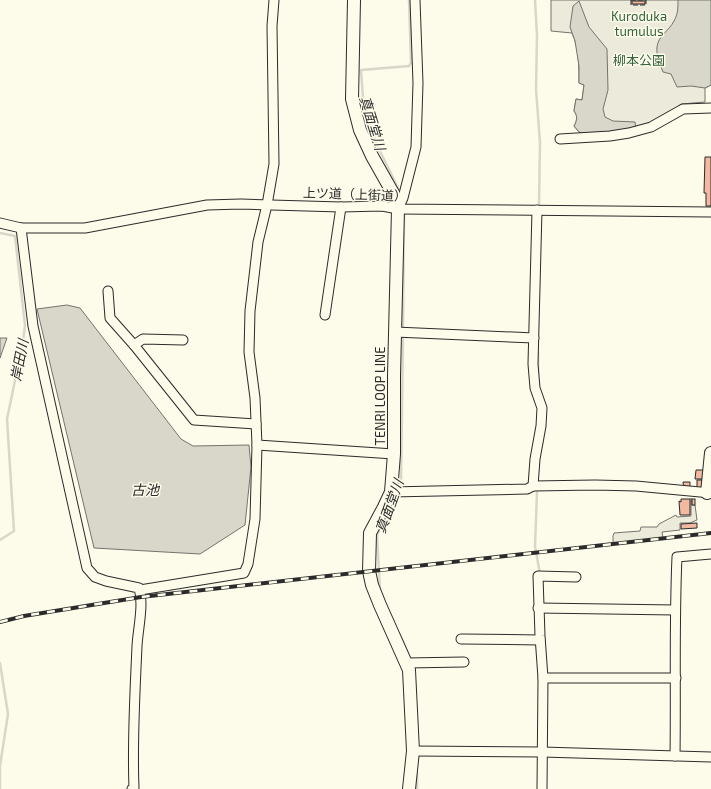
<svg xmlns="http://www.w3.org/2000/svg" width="711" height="789" font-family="'Exo 2','Noto Sans JP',sans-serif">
	<rect width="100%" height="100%" fill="#fdfbea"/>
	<g fill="#ecebdb" stroke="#74746e">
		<path d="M551 0H711V85L705 88V102L681 104 670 113 636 129 579 132 574 126C577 121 578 116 574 111L576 99 582 100 584 85 579 83C579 66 579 48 572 33L551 31Z"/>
		<polygon points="691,498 692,505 695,505 697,520 690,523 680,523 680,530 662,532 663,538 613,543 613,536 614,533 640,531 641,527 657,527 659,524 676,515 677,517 691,516"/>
	</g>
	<g fill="#d8d7c9" stroke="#74746e">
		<path d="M678 0H711V85L705 88 691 86 677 87 671 74 663 72C660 64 656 56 657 47 658 36 669 31 674 21 678 14 678 8 678 0Z"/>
		<path d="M579 1 589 27 607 49 608 90 603 109 605 117 613 121 635 122 636 129 585 134 579 132 574 126C577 121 578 116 574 111L576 99 582 100 584 85 579 83V66L575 41 570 27 573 6Z"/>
		<polygon points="67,305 80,308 181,439 193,446 249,445 251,467 245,525 200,554 94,548 37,309"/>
		<polygon points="0,338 7,338 0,358"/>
	</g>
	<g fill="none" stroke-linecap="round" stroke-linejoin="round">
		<g stroke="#d8d7c9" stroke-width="2.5">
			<polyline points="535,0 537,36 536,89 540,143 539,205"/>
			<polyline points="400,192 376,143 363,98 361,70 409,66 411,63 409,0"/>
			<polyline points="0,233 15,236 25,325 23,342 7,419 14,531 0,540"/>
			<polyline points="403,330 404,215"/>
			<polyline points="538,352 538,375"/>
			<polyline points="398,489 401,482 403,335"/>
			<polyline points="537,492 535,546 540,574"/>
			<polyline points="380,591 377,535 387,514"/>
			<polyline points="400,635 411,660"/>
			<polyline points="0,663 8,714 0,766 0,789"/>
			<polyline points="417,772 417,789"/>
		</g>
	</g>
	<g fill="#f2b8a0" stroke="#2b2b2b">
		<rect x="632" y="1" width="13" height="3"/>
		<polygon points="705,157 711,157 711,206 706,206 706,193 704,193"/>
		<polygon points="696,470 705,470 705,479 695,479"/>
		<polygon points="697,480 705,480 704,490 697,489"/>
		<polygon points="683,482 690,482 690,490 684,490"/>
		<polygon points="681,499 690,499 690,515 680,515 679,501 681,502"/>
		<rect x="692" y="499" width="3" height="6"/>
		<polygon points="697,523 697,528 681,529 681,524"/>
	</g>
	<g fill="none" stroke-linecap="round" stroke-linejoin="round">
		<g stroke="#2b2b2b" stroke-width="11">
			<g id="minor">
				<polyline points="560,139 610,136 629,133 651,127 683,109 711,108"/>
				<polyline points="398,209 403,198 416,147 418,83 415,0"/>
				<polyline points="0,223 21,228 85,228 207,205 241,204 341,207 382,206 398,209 711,212"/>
				<path d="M21 228 33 326 87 568 95 577 106 581 139 588C144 605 138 628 137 646 135 693 132 741 134 788L132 789"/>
				<polyline points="108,291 110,318 134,345 194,420 256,424"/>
				<polyline points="325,315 341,207"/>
				<polyline points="395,332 534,338"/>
				<polyline points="134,345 143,339 183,340"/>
				<polyline points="257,445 394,454"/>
				<polyline points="533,486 535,459 541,426 542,408 535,388 533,364 537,210"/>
				<polyline points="391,492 527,489 533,486 595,485 636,486 711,493"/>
				<polyline points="140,590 244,573 248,564 255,519 257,445 255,398 249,352 250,311 258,242 267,205 274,164 272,26 274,0"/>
				<polyline points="538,608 675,610"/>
				<polyline points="461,639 540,640"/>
				<polyline points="406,663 464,662"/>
				<polyline points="543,678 676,678"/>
				<polyline points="413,751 542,752 711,757"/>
				<path d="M675 756C676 690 674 624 677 557L711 554"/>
				<polyline points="542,789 543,678 540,636 538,576 576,577"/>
			</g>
		</g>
		<g stroke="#2b2b2b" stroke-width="14">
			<g id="major">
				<polyline points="354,0 352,99 360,130 372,156 394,195 398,209 394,376 394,454 391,492 384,507 370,533 369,571 372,585 380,605 409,670 413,751 409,789"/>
				<polyline points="707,493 711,453"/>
			</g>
		</g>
		<use href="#minor" stroke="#fdfbea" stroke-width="9"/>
		<use href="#major" stroke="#fdfbea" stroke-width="12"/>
		<g stroke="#2b2b2b" stroke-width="4">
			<polyline id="rail" points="0,622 24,616 141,597 711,533"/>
		</g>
		<use href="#rail" stroke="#fdfbea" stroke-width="2.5" stroke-dasharray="8" stroke-linecap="butt"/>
		<rect stroke="#2b2b2b" stroke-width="1" stroke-dasharray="5 2" stroke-linecap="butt" x="631" y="0" width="15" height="5"/>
	</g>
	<g text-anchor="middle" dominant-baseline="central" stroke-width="3" stroke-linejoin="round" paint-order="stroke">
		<g font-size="13" fill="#34623c" stroke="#fdfbea">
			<text x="639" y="16">Kuroduka<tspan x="639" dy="15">tumulus</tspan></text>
			<text x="639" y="60">柳本公園</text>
		</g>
		<g font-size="13" fill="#2b2b2b" stroke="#fdfbea">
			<text transform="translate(355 194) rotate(2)">上ツ道（上街道）</text>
			<text transform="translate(380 396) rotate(-90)">TENRI LOOP LINE</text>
		</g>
		<g font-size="14" font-style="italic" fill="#2b2b2b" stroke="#fdfbea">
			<text transform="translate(373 123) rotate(73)">真面堂川</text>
			<text transform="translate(19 360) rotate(-79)">岸田川</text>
			<text x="145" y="489">古池</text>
			<text transform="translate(389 506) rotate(-70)">真面堂川</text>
		</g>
	</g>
</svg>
